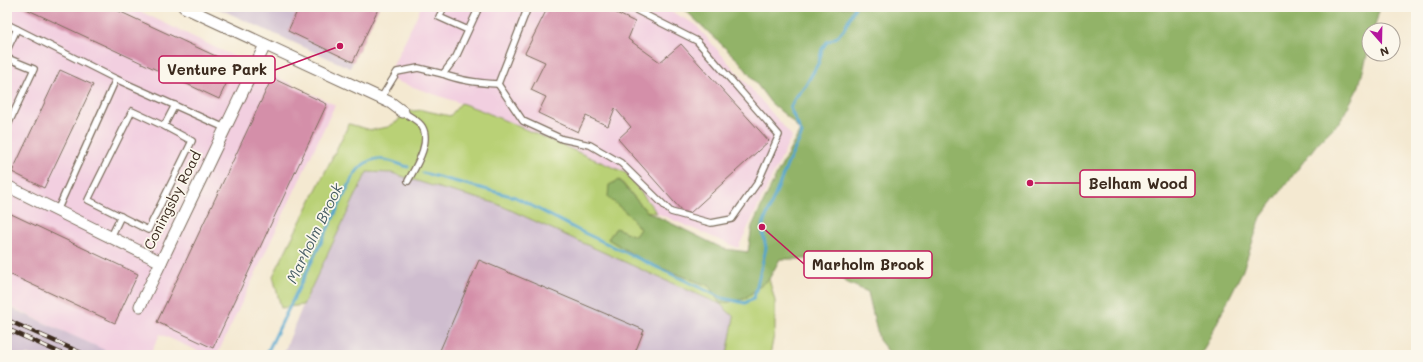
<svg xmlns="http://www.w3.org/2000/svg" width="1423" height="362" font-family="Mali,sans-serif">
	<rect width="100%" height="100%" fill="#fbf7ec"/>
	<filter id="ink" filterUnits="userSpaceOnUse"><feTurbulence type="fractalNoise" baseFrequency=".025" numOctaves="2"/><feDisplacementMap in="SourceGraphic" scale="8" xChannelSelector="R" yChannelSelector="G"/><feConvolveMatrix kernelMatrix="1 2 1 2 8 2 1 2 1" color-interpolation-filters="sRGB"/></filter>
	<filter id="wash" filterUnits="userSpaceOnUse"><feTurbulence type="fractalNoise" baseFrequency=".012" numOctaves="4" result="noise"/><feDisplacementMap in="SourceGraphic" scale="16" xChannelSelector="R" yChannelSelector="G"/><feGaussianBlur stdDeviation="0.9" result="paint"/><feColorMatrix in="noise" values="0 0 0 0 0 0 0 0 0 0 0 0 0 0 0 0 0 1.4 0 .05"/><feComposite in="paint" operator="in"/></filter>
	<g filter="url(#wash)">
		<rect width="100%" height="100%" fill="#f4e9d1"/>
		<g fill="#f2cfe0">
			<polygon points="7,7 131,7 335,105 217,355 207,355 160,334 150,355 114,355 7,305"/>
			<polygon points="421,7 662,7 695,24 792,136 738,248 657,213 625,173 483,111 387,78"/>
		</g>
		<g fill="#cfbdcf">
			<polygon points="215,7 379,7 350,68"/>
			<polygon points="367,172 393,173 439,188 495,203 660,278 720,304 734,317 727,355 283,355 303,305"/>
			<polygon points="7,306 116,355 7,355"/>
		</g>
		<polygon fill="#b9d176" stroke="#7a7e4a" points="461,103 483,111 626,173 657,213 646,211 620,180 609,197 630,216 640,229 635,236 616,228 608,239 645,262 744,299 769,279 775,301 775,330 770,355 727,355 734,317 720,304 660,278 495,203 439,188 392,173 367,172 303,305 281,308 273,276 349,124 371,130 388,127 398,121 403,112 422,110 450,116"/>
		<polygon fill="#92b367" stroke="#666e42" points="682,7 1380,7 1374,30 1369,30 1369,48 1359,86 1341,120 1317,144 1261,217 1243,270 1201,355 891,355 879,340 868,292 848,283 808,259 780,259 769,279 744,299 720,304 709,286 645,262 608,239 616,228 635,236 640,229 630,216 608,197 609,185 619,180 646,211 724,249 748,252 752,226 777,174 800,131 790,119 771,103 740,62"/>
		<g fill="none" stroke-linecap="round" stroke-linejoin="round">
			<g stroke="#53a6ce" stroke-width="3">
				<polyline points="423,173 515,197 578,230 722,298 745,303 754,298 766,248 762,227 788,163 802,134 790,108 795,98 806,85 819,62 822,49 827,42 837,37 844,29 855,7"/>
				<path d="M266 355 354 175C371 151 384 159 408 167"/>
			</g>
		</g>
		<g id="blocks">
			<g fill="#d48fa9">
				<polygon points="22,7 110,7 235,65 219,99"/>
				<polygon points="299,7 379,7 353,62 288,31"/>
				<polygon points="548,7 604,7 635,22 628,39 660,62 681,44 769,141 690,213 682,211 618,139 631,127 615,108 608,126 586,116 578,132 538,113 546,97 531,90 545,62 525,53"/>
				<polygon points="60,70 93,85 44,188 12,172"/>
				<polygon points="272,78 327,104 213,348 157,322"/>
				<polygon points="7,212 138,274 115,323 7,273"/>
				<polygon points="479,260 644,330 634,355 438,355"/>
			</g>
		</g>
	</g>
	<g filter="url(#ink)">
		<use href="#blocks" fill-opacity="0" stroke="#7c6d5d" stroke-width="1"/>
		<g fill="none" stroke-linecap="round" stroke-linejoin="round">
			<g stroke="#7c6d5d" stroke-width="8">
				<g id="service">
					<polyline points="444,7 439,17 468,30"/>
					<polyline points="7,24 116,79 225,128"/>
					<polyline points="7,50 17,29"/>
					<polyline points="7,58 34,69 7,127"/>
					<path d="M443 74C460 81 479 83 498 84"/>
					<polyline points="498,84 523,121 562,139 590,145 621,163 671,212 711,223 732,219 758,182 779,135 697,41 630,7"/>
					<polyline points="498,84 528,7"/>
					<polyline points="381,98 397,72 418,68 443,74 456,57 479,7"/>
					<path d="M403 112C409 116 417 120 421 125 433 140 415 168 408 181"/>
					<polyline points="164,126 192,141 148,230 88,200 132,111 164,126 175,105"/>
					<polyline points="57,211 116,79"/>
					<polyline points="111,237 121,216"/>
				</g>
			</g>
			<g stroke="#7c6d5d" stroke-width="13">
				<g id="minor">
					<polyline points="184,7 391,103 403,112"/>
					<polyline points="7,186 161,262"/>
					<polyline points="140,306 265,45"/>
				</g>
			</g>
			<use href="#service" stroke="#fff" stroke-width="5.5"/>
			<use href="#minor" stroke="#fff" stroke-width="11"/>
			<g stroke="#3b2a1e" stroke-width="4.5">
				<g id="rail">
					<polyline points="7,320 86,355"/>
					<polyline points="7,329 65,355"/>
				</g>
			</g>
			<use href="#rail" stroke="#fbf7ec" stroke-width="3" stroke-dasharray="9" stroke-linecap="butt"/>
		</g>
	</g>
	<g text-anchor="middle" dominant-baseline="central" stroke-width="3.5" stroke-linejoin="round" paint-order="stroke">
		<g font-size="14" fill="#3b2a1e" stroke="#fbf7ec">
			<text transform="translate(172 200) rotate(-63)">Coningsby Road</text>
		</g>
		<g font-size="15" font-style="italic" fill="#455c64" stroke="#fbf7ec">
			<text transform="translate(314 233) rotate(-64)">Marholm Brook</text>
		</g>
	</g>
	<path fill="none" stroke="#c2185b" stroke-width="1.5" d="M340 46L275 70M1030 183L1080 183M762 227L804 264"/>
	<g fill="#c2185b" stroke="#fbf7ec" stroke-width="1.5">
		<circle cx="340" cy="46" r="4"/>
		<circle cx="1030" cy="183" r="4"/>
		<circle cx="762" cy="227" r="4"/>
	</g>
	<g fill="#fbf7ec" stroke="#c2185b" stroke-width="1.5">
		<rect x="159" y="56" width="116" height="27" rx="4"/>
		<rect x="1080" y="170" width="115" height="27" rx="4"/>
		<rect x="804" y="251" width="128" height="27" rx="4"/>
	</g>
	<g font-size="15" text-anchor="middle" font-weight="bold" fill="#3b2a1e">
		<text x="217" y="75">Venture Park</text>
		<text x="1138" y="189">Belham Wood</text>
		<text x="868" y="270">Marholm Brook</text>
	</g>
	<rect width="1423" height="362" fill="none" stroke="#fbf7ec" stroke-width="24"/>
	<g transform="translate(1381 42) rotate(160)"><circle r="19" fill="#fbf7ec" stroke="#aea59a"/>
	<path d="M0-3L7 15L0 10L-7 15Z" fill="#b5179e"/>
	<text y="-6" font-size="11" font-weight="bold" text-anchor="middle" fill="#3b2a1e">N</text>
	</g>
</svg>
